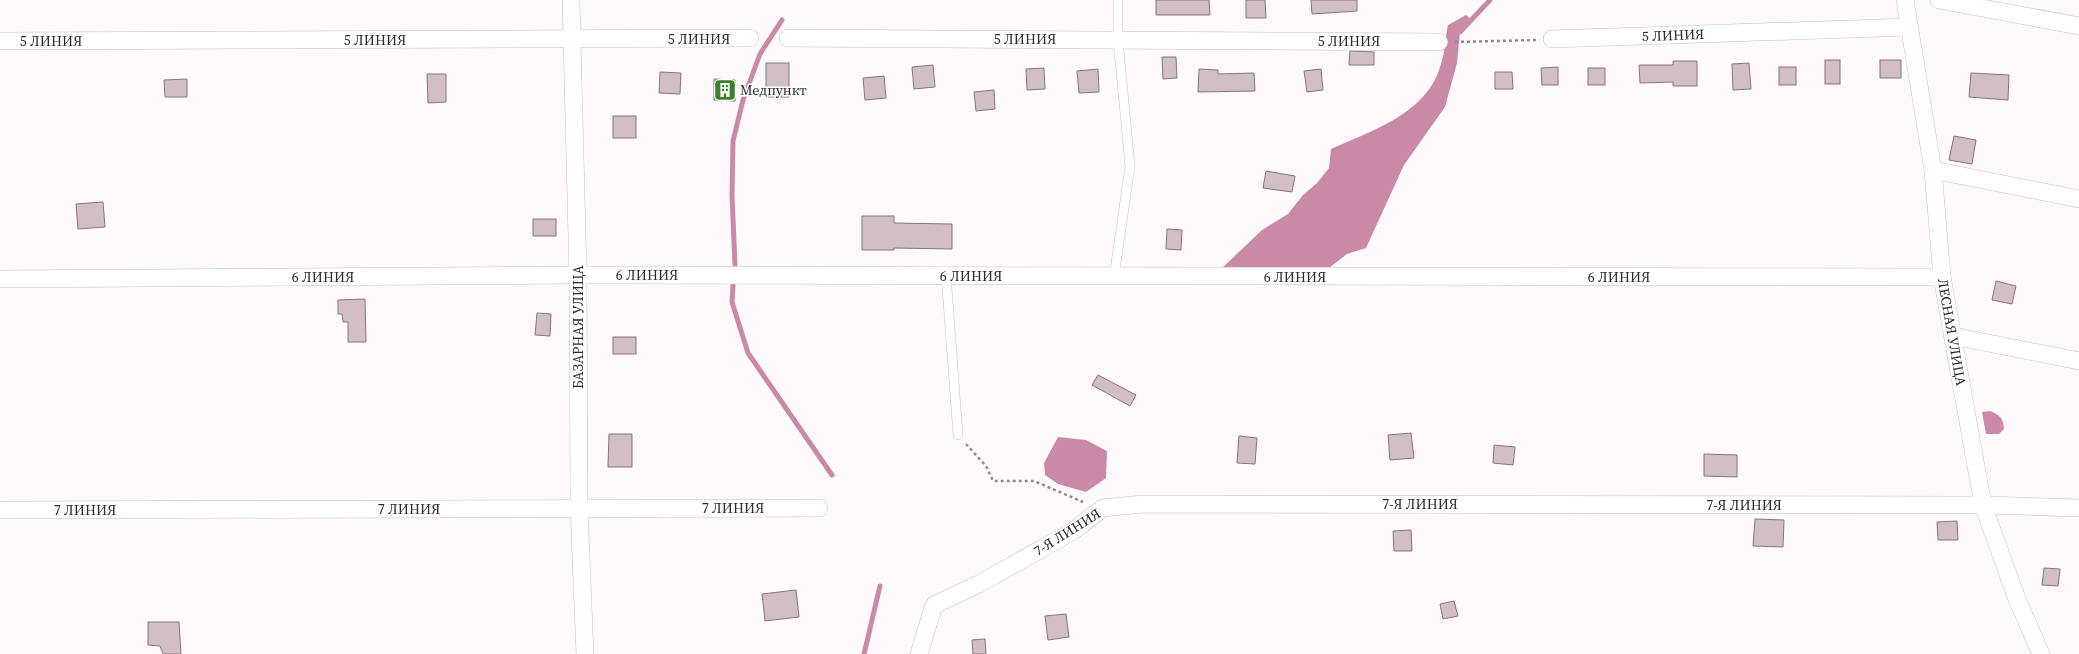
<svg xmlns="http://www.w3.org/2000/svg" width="2079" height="654" font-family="'Source Serif 4',serif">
	<rect width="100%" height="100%" fill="#fefafb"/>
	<g fill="#cb89a8">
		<path d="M1466 15 1472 20 1460 32 1457 63 1445 107 1404 165 1366 248 1347 254 1320 275 1222 268 1262 230 1288 214 1303 195 1317 183 1329 168 1331 149C1371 131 1426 114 1440 67 1445 54 1445 38 1448 25Z"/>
		<path d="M1990 411C2000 415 2003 418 2004 429L1999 434H1986L1982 412Z"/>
		<polygon points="1058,437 1086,440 1107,451 1106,478 1086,492 1058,484 1045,475 1044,463"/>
	</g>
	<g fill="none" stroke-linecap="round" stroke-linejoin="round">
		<g stroke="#cb89a8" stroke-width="5">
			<polyline points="1460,32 1490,0"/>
			<polyline points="735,265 732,195 733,141 743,100 760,54 782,20"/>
			<polyline points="733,285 732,302 748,353 832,475"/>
			<polyline points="864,654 880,586"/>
		</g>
	</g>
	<g fill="#d2bec6" stroke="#86747c">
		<polygon points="1156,0 1209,0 1210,15 1156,15"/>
		<polygon points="1246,0 1265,0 1266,18 1246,18"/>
		<polygon points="1311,0 1357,0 1357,11 1312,14"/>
		<polygon points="1350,51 1374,52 1374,65 1349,65"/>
		<polygon points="1162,57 1176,57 1177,78 1163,79"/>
		<rect x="1825" y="60" width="15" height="24"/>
		<rect x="1880" y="60" width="21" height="18"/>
		<polygon points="1673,61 1697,61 1697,86 1673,86 1673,82 1640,83 1639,65 1673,65"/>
		<rect x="766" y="63" width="23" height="34"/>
		<polygon points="1749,63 1751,89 1733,90 1732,64"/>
		<polygon points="933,65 935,87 914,89 912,67"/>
		<polygon points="1558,67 1558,85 1542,85 1541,68"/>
		<rect x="1779" y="67" width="17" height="18"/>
		<polygon points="1044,68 1045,89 1027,90 1026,69"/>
		<rect x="1588" y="68" width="17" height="17"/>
		<polygon points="1098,69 1099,92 1079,93 1077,71"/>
		<polygon points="1199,69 1218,70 1218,74 1254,73 1255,91 1198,92"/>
		<polygon points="1321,69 1323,90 1307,92 1304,71"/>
		<polygon points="660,72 681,73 680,94 659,93"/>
		<polygon points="1495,72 1512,72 1513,89 1495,89"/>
		<polygon points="1971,73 2009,75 2008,100 1969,97"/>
		<polygon points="427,74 446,74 446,102 428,103"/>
		<polygon points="884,76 886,98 865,100 863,78"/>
		<polygon points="187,79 187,97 165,97 164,80"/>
		<polygon points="714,79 735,80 735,101 714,100"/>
		<polygon points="994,90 995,109 976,111 974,92"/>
		<rect x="613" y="116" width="23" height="22"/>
		<polygon points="1954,136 1976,140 1972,164 1949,160"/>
		<polygon points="1266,171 1295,176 1292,192 1263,188"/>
		<polygon points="103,202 105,227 78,229 76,204"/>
		<polygon points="862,216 894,216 894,223 952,224 952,249 894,248 894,250 862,250"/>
		<rect x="533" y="219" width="23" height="17"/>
		<polygon points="1167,229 1182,230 1181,250 1166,249"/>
		<polygon points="1996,281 2016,286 2012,304 1992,300"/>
		<polygon points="365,299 366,342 348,342 348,322 343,322 342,314 338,314 338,300"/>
		<polygon points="537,313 551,314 550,336 535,335"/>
		<rect x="613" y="337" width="23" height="17"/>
		<polygon points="1098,375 1136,395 1130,406 1092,385"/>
		<polygon points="1411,433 1414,458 1390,460 1388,435"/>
		<polygon points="609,434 632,434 632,467 608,467"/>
		<polygon points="1239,436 1257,438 1255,464 1237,463"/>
		<polygon points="1494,445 1515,447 1513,465 1493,463"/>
		<polygon points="1704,454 1737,455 1737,477 1704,476"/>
		<polygon points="1755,519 1784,520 1783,547 1753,546"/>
		<polygon points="1957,521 1958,540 1938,540 1937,522"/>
		<polygon points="1411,530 1412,551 1394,551 1393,531"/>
		<polygon points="2044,568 2060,569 2058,586 2042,585"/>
		<polygon points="796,590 799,617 765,621 762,594"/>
		<polygon points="1454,601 1458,616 1443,619 1440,604"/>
		<polygon points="1066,614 1069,637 1048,640 1045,616"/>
		<polygon points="148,622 179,622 181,654 163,654 160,646 148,645"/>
		<polygon points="985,639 986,654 973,654 972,640"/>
	</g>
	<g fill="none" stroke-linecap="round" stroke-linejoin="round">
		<g stroke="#cebbc3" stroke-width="10">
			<g id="lane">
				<polyline points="946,275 958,435"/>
				<polyline points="1114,277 1130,166 1118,40 1118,0"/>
			</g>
		</g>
		<g stroke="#cebbc3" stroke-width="18">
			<g id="street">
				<polyline points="571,0 578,275 579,508 585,654"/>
				<polyline points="1905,0 1933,170 1942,277 1983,505 2017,599 2041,654"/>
				<polyline points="1939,0 2079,26"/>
				<polyline points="788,38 1439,42"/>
				<polyline points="1552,39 1909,27"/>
				<polyline points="0,41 750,38"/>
				<polyline points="1933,170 2079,199"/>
				<polyline points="0,279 578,275 1942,277"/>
				<polyline points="1953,336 2079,361"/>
				<polyline points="0,510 819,508"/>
				<polyline points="919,654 934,605 979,584 1073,531 1103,508 1143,504 1983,505 2079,508"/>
			</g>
		</g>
		<g stroke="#918b8e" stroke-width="2.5" stroke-dasharray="3 3" stroke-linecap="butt">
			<polyline points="1455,42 1536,40"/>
			<polyline points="966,444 986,466 993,481 1034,481 1083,502"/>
		</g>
		<use href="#lane" stroke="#fff" stroke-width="9"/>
		<use href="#street" stroke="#fff" stroke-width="17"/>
	</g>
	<defs>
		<g id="building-square" transform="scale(1.15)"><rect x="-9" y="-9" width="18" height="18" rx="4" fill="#3a8228" stroke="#fff"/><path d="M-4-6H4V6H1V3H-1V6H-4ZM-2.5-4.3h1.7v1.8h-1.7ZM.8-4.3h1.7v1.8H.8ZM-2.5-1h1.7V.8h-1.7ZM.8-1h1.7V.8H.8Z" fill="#fff"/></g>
	</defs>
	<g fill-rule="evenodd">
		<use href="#building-square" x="725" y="90"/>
	</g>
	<g text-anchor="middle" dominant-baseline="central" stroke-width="3" stroke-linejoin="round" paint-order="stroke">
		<g font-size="14" fill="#30282c" stroke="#fff">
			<text transform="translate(1673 35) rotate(-2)">5 ЛИНИЯ</text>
			<text x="699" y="39">5 ЛИНИЯ</text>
			<text x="1025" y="39">5 ЛИНИЯ</text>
			<text x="375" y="40">5 ЛИНИЯ</text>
			<text x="51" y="41">5 ЛИНИЯ</text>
			<text x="1349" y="41">5 ЛИНИЯ</text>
			<text x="647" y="275">6 ЛИНИЯ</text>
			<text x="971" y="276">6 ЛИНИЯ</text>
			<text x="323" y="277">6 ЛИНИЯ</text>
			<text x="1295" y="277">6 ЛИНИЯ</text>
			<text x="1619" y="277">6 ЛИНИЯ</text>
			<text transform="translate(578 327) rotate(-90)">БАЗАРНАЯ УЛИЦА</text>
			<text transform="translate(1952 332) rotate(80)">ЛЕСНАЯ УЛИЦА</text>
			<text x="1420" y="504">7-Я ЛИНИЯ</text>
			<text x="1744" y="505">7-Я ЛИНИЯ</text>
			<text x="733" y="508">7 ЛИНИЯ</text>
			<text x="409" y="509">7 ЛИНИЯ</text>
			<text x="85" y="510">7 ЛИНИЯ</text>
			<text transform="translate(1067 532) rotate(-32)">7-Я ЛИНИЯ</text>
		</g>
		<g font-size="14" fill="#30282c" stroke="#fff" text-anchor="start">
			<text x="740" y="90">Медпункт</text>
		</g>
	</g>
</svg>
